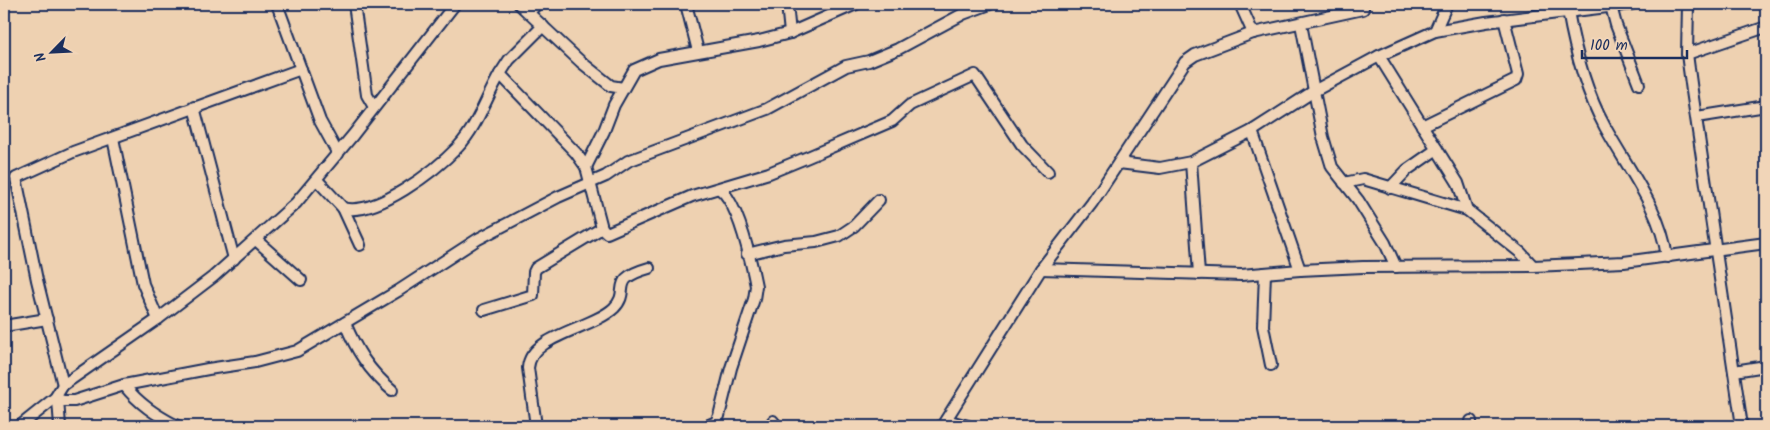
<svg xmlns="http://www.w3.org/2000/svg" width="1770" height="430" font-family="Kalam,sans-serif">
	<rect width="100%" height="100%" fill="#eed1b1"/>
	<filter id="ink" filterUnits="userSpaceOnUse"><feTurbulence type="fractalNoise" baseFrequency=".02" numOctaves="2"/><feDisplacementMap in="SourceGraphic" scale="10" xChannelSelector="R" yChannelSelector="G"/><feConvolveMatrix kernelMatrix="1 2 1 2 8 2 1 2 1" color-interpolation-filters="sRGB"/></filter>
	<g filter="url(#ink)">
		<g fill="none" stroke-linecap="round" stroke-linejoin="round">
			<g stroke="#1b2f5e" stroke-width="14">
				<g id="minor">
					<polyline points="277,4 320,121 338,154"/>
					<polyline points="354,4 367,95 374,107"/>
					<polyline points="519,4 581,62 611,86 623,88"/>
					<polyline points="686,4 698,51"/>
					<polyline points="787,4 790,33"/>
					<polyline points="1240,4 1253,33"/>
					<polyline points="1688,4 1687,54 1692,91 1742,426"/>
					<polyline points="1611,6 1616,25 1639,84"/>
					<path d="M1568 11C1575 51 1586 92 1605 127 1628 169 1661 210 1667 257"/>
					<polyline points="529,12 537,4"/>
					<polyline points="1301,24 1323,137 1332,167 1358,200 1385,243 1396,267"/>
					<polyline points="543,26 509,60 500,74 576,153 586,167 602,228 607,233 692,196 769,173 808,157 892,121 910,105 975,75 1022,145 1048,172"/>
					<polyline points="1435,31 1447,4"/>
					<polyline points="1687,54 1766,27"/>
					<polyline points="1379,56 1458,183 1467,210"/>
					<polyline points="194,107 234,259"/>
					<polyline points="1697,117 1766,106"/>
					<polyline points="1422,126 1516,80 1518,74 1504,19"/>
					<polyline points="1252,131 1300,270"/>
					<polyline points="113,138 143,284 158,319"/>
					<polyline points="1191,162 1199,274"/>
					<polyline points="1119,163 1160,168 1191,162 1252,131 1314,91 1379,56 1435,31 1486,22 1632,4"/>
					<polyline points="586,167 604,131 614,105 634,70 659,59 759,41 790,33 856,4"/>
					<path d="M317 180 343 208C376 217 436 170 458 147 477 127 486 98 500 74"/>
					<polyline points="1344,183 1363,179 1467,210 1521,253 1533,266"/>
					<polyline points="1390,188 1407,170 1437,149"/>
					<polyline points="343,208 360,245"/>
					<polyline points="256,240 301,280"/>
					<polyline points="747,254 784,245 816,242 839,236 854,226 879,200"/>
					<polyline points="1041,269 1241,275 1300,270 1363,267 1533,266 1624,262 1766,243"/>
					<polyline points="1265,273 1263,326 1271,365"/>
					<polyline points="484,310 533,295 534,272 536,268 602,228"/>
					<path d="M345 323C356 350 369 371 392 390"/>
					<polyline points="4,326 47,319"/>
					<polyline points="1734,371 1766,366"/>
					<polyline points="63,385 37,280 16,178 73,152 301,69"/>
					<path d="M124 385C139 404 156 415 177 426"/>
					<polyline points="55,398 63,401 74,401 124,385 208,369 255,362 297,351 398,291 478,239 558,197 606,176 628,161 767,109 846,66 869,61 898,49 963,14 990,4"/>
					<polyline points="58,400 60,426"/>
					<polyline points="946,420 968,426"/>
					<polyline points="773,421 777,426"/>
					<polyline points="1471,421 1471,426"/>
					<polyline points="20,426 55,398 63,385 158,319 213,277 296,203 353,135 455,4"/>
					<path d="M536 426 528 368C530 335 592 329 614 308 632 290 607 280 649 268"/>
					<path d="M707 426 716 422 719 416 731 368 754 299 756 286C751 261 739 204 720 189"/>
					<polyline points="942,426 1041,269 1092,203 1185,62 1195,55 1253,33 1363,9"/>
				</g>
			</g>
			<use href="#minor" stroke="#f1d5b8" stroke-width="10"/>
		</g>
	</g>
	<rect width="1770" height="430" fill="none" stroke="#f1d5b8" stroke-width="20"/>
	<rect x="10" y="10" width="1750" height="410" fill="none" stroke="#1b2f5e" stroke-width="2" filter="url(#ink)"/>
	<g transform="translate(52 52) rotate(246)" stroke="#f1d5b8" stroke-width="4" paint-order="stroke">
	<path d="M0-4L9 19L0 12L-9 19Z" fill="#1b2f5e"/>
	<text y="-8" font-size="14" font-weight="bold" text-anchor="middle" fill="#1b2f5e">N</text>
	</g>
	<path d="M1582 50v8h105v-8" fill="none" stroke="#1b2f5e" stroke-width="2.5"/>
	<text x="1590" y="50" font-size="15" fill="#1b2f5e" stroke="#f1d5b8" stroke-width="4" paint-order="stroke">100 m</text>
</svg>
